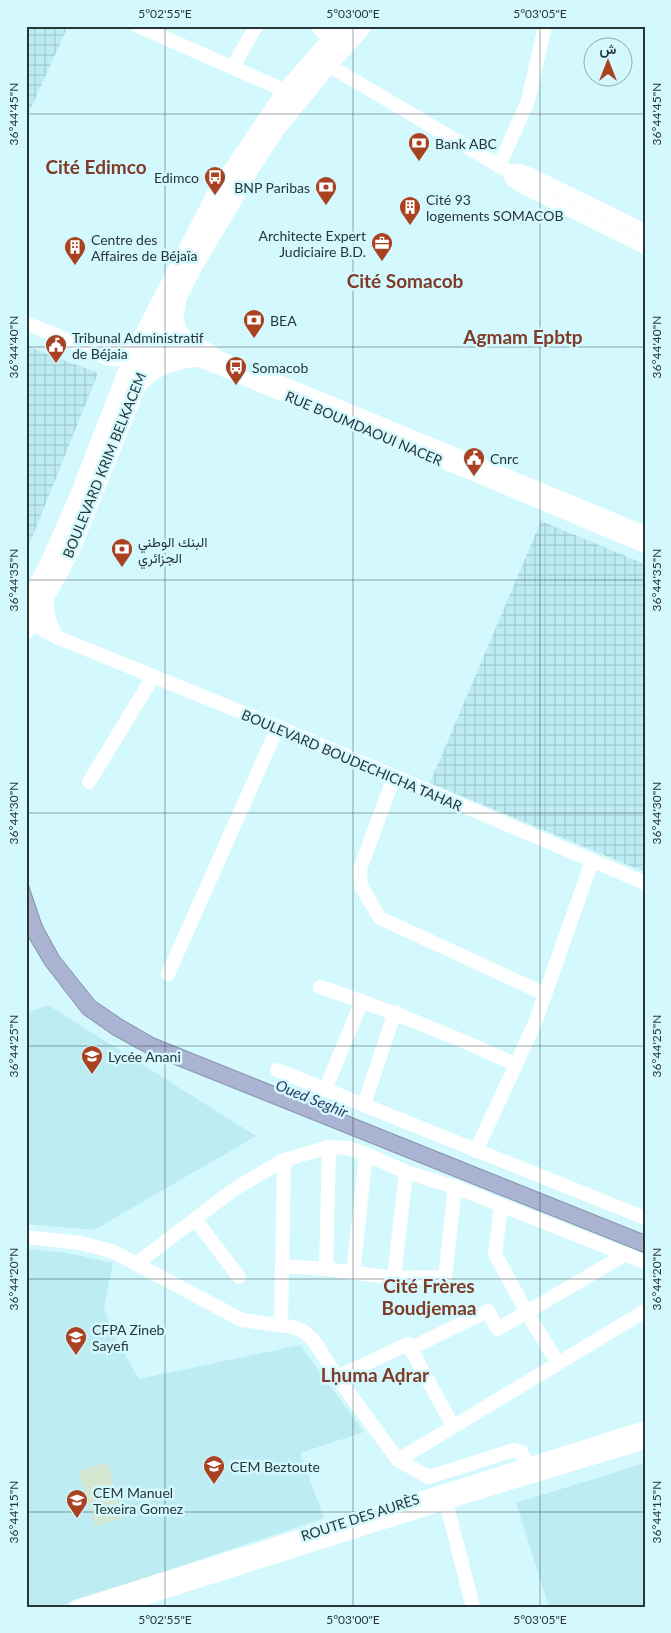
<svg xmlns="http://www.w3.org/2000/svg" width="671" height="1633" font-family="Lato,Vazirmatn,sans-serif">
	<defs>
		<pattern id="industrial-grid" width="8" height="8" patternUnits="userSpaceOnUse" patternTransform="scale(1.25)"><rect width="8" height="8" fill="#bdecf2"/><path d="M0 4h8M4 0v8" fill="none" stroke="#a2cbd0"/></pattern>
	</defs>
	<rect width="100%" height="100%" fill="#d3f9fe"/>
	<g fill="#bdecf2">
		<polygon points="48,1005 256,1136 94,1230 26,1224 26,1013"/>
		<polygon points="26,1249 68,1253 113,1263 104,1307 112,1332 139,1379 300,1345 364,1432 300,1453 324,1518 58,1607 26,1607"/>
		<polygon points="645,1463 645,1607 549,1607 516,1503"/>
	</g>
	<g fill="url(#industrial-grid)">
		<polygon points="26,26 68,26 26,119"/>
		<polygon points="26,346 98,373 26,553"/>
		<polygon points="541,521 645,564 645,872 430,783"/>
	</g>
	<polygon fill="#d5e7d0" points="107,1462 123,1517 95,1526 79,1471"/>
	<polygon fill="#abb3d2" stroke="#848ea4" points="26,878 42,925 59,956 95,1001 123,1020 154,1038 645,1235 645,1253 146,1053 113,1035 83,1014 45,965 26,933"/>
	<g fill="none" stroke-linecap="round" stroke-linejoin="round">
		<g stroke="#fff" stroke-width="14">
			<polyline points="138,26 286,91"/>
			<polyline points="317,26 331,40"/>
			<polyline points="328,65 508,171 513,180 521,186 645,247"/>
			<polyline points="233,67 256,26"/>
			<polyline points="499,166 528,101 545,26"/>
			<polyline points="508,171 519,171 529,174 645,231"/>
			<path d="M26 323C46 332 67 339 87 348 95 352 102 358 112 359 124 361 132 352 145 351 176 349 205 362 234 374L645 546"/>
			<polyline points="76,341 124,343 146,339 156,339 187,345 237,365"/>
			<polyline points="260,374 645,533"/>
			<path d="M46 595C47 611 48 624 58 638"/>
			<polyline points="26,621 59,638 278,727 645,883"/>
			<polyline points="394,777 360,869 361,886 380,918 545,994"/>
			<polyline points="89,782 153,677"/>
			<polyline points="168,974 278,727"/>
			<path d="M320 987C387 1009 451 1035 515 1064"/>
			<polyline points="277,1070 645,1218"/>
			<polyline points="325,1090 362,1001"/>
			<polyline points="364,1105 395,1012"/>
			<polyline points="476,1151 535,1023 592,861"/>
			<polyline points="501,1206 495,1254 527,1313 558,1363"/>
			<polyline points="195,1219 239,1277"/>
			<polyline points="26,1237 80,1243 112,1251 242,1320 293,1327 303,1331 314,1341 337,1377 398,1460 429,1477 514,1450 521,1452 528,1465"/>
			<polyline points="136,1264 233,1190 284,1160 329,1147 348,1148 366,1154 406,1172 455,1187 645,1262"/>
			<polyline points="283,1266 326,1269 394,1278 445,1277 455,1187"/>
			<polyline points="326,1269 329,1147"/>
			<polyline points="353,1273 366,1154"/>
			<polyline points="394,1278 406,1172"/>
			<polyline points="281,1325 284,1160"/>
			<polyline points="411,1348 488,1311 498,1329 626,1254"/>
			<polyline points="337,1377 408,1344 453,1426"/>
			<polyline points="398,1460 645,1311"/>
			<polyline points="444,1494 473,1607"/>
			<polyline points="76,1607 645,1428"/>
			<polyline points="116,1607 447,1502 645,1442"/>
		</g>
		<g stroke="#fff" stroke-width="18">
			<path d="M177 303C169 337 186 339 211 354"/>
			<path d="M139 384C153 367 172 361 193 358"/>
			<polyline points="31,599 53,555 81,490 134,353 215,196 286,91 343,26"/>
			<polyline points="26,630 60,571 72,547 151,351 193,267 236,195 249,170 276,129 328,65 363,26"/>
		</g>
	</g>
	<path fill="none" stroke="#283638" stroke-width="1" stroke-opacity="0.45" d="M165 26V1607M353 26V1607M540 26V1607M26 114H645M26 347H645M26 580H645M26 813H645M26 1046H645M26 1279H645M26 1512H645"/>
	<defs>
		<g id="bank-pin" transform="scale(1.125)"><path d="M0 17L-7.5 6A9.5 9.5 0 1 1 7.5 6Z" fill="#aa4222" stroke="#d3f9fe"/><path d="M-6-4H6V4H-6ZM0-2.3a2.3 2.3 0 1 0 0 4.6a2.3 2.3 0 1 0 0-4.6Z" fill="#fff"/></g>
		<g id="bus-pin" transform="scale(1.125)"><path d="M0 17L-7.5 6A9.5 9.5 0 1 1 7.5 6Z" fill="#aa4222" stroke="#d3f9fe"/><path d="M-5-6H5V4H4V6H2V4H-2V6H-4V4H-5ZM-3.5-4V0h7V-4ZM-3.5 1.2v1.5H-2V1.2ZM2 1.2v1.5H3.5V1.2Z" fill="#fff"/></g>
		<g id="building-pin" transform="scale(1.125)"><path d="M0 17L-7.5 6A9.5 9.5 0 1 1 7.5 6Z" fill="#aa4222" stroke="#d3f9fe"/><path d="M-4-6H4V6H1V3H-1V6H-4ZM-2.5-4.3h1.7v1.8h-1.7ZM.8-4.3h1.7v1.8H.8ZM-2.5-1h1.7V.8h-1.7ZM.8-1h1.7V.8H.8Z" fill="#fff"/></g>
		<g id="office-pin" transform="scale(1.125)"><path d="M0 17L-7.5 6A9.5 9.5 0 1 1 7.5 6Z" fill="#aa4222" stroke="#d3f9fe"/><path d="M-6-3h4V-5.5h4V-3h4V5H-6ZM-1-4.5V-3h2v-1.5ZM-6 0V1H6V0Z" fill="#fff"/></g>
		<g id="civic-pin" transform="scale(1.125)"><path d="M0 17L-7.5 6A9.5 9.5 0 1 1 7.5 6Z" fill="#aa4222" stroke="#d3f9fe"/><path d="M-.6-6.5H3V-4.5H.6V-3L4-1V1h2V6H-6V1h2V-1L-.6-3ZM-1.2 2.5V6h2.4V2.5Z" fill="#fff"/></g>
		<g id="school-pin" transform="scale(1.125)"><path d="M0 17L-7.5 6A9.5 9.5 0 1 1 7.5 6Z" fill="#aa4222" stroke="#d3f9fe"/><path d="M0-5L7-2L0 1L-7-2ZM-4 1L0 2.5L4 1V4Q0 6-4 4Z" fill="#fff"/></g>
		<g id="university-pin" transform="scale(1.125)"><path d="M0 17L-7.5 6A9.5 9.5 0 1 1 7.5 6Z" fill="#aa4222" stroke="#d3f9fe"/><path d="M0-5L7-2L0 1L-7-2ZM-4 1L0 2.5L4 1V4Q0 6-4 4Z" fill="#fff"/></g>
	</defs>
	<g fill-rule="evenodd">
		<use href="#bank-pin" x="419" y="143"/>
		<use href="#bus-pin" x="215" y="177"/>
		<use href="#bank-pin" x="326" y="187"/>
		<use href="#building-pin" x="410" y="207"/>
		<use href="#office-pin" x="382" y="243"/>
		<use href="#building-pin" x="75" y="247"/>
		<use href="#bank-pin" x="254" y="320"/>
		<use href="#civic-pin" x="56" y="345"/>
		<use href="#bus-pin" x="236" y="367"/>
		<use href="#civic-pin" x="474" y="458"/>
		<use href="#bank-pin" x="122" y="549"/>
		<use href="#school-pin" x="92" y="1056"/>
		<use href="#university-pin" x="76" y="1337"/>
		<use href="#school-pin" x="214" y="1466"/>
		<use href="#school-pin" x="77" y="1500"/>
	</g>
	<g text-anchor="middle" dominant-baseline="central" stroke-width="5" stroke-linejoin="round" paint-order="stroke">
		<g font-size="14" fill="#283638" stroke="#d3f9fe" text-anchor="start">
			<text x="435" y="143">Bank ABC</text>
			<text x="199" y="177" text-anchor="end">Edimco</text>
			<text x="310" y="187" text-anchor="end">BNP Paribas</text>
			<text x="426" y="199">Cité 93<tspan x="426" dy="16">logements SOMACOB</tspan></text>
			<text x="366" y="235" text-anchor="end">Architecte Expert<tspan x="366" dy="16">Judiciaire B.D.</tspan></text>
			<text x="91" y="239">Centre des<tspan x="91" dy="16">Affaires de Béjaïa</tspan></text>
			<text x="270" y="320">BEA</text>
			<text x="72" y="337">Tribunal Administratif<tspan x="72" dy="16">de Béjaia</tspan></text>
			<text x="252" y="367">Somacob</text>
			<text x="490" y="458">Cnrc</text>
			<text x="138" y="541">البنك الوطني<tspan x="138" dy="16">الجزائري</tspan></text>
			<text x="108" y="1056">Lycée Anani</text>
			<text x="92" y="1329">CFPA Zineb<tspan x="92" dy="16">Sayefi</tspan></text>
			<text x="230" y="1466">CEM Beztoute</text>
			<text x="93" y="1492">CEM Manuel<tspan x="93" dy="16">Texeira Gomez</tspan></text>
		</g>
		<g font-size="14" fill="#283638" stroke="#d3f9fe">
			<text transform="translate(364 428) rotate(23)">RUE BOUMDAOUI NACER</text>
			<text transform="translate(104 465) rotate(-68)">BOULEVARD KRIM BELKACEM</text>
			<text transform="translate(352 760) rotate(23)">BOULEVARD BOUDECHICHA TAHAR</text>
			<text transform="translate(360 1517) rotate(-18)">ROUTE DES AURÈS</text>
		</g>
		<g font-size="15" font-style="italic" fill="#2f3863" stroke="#d3f9fe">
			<text transform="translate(312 1098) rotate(22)">Oued Seghir</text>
		</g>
		<g font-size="19" font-weight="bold" fill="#7f3b27" stroke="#d3f9fe">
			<text x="96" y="166">Cité Edimco</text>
			<text x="405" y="280">Cité Somacob</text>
			<text x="523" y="336">Agmam Epbtp</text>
			<text x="429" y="1285">Cité Frères<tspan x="429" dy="22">Boudjemaa</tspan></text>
			<text x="375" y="1374">Lḥuma Aḍrar</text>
		</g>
	</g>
	<rect width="671" height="1633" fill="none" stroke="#d3f9fe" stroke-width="55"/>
	<g transform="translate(608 62)"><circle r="24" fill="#d3f9fe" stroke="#8fabaf"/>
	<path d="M0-4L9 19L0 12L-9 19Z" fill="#aa4222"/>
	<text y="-8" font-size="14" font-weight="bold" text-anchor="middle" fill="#283638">ش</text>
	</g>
	<rect x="28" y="28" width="616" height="1578" fill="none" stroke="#283638" stroke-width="2"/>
	<g font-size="12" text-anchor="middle" fill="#283638">
		<text x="165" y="18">5°02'55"E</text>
		<text x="353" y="18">5°03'00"E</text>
		<text x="540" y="18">5°03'05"E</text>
		<text transform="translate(14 114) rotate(-90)" y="4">36°44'45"N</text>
		<text transform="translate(657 114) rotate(-90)" y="4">36°44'45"N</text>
		<text transform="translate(14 347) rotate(-90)" y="4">36°44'40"N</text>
		<text transform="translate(657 347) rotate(-90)" y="4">36°44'40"N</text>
		<text transform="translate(14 580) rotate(-90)" y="4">36°44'35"N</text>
		<text transform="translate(657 580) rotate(-90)" y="4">36°44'35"N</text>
		<text transform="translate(14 813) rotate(-90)" y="4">36°44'30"N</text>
		<text transform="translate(657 813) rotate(-90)" y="4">36°44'30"N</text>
		<text transform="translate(14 1046) rotate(-90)" y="4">36°44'25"N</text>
		<text transform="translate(657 1046) rotate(-90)" y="4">36°44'25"N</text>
		<text transform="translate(14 1279) rotate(-90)" y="4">36°44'20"N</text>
		<text transform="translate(657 1279) rotate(-90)" y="4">36°44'20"N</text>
		<text transform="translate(14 1512) rotate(-90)" y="4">36°44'15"N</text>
		<text transform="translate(657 1512) rotate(-90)" y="4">36°44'15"N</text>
		<text x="165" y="1624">5°02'55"E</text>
		<text x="353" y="1624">5°03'00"E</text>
		<text x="540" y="1624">5°03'05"E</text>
	</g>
</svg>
